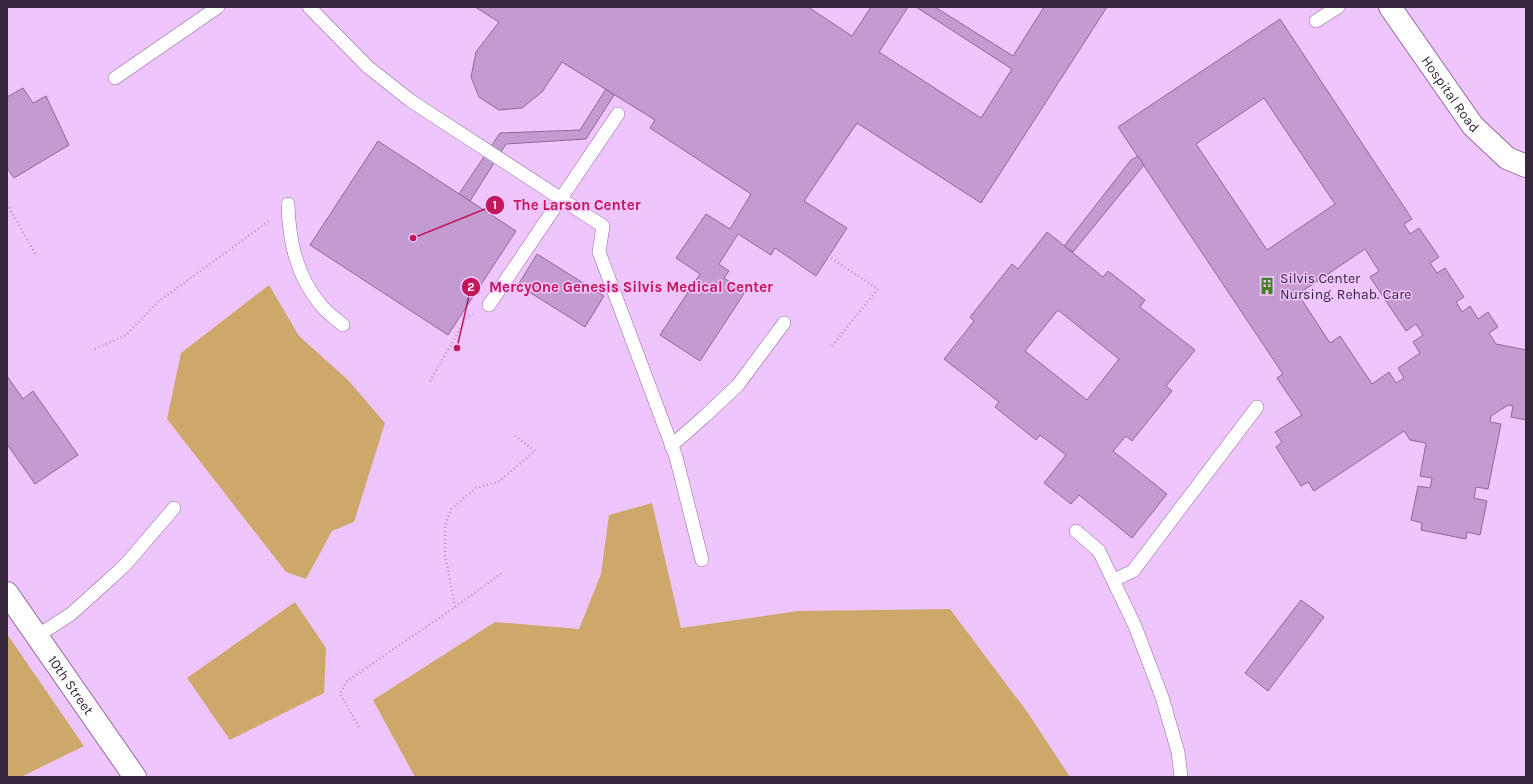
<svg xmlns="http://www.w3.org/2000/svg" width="1533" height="784" font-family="Karla,sans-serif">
	<rect width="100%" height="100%" fill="#efc5fd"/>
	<g fill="#cea76a">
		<polygon points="269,285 299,336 348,380 385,423 354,522 332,531 306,579 286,572 167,419 181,353"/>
		<polygon points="652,503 681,628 798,611 950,609 1028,713 1070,777 415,777 373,700 495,622 579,629 601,574 609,515"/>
		<polygon points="295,602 326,648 324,693 230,740 187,678"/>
		<polygon points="7,634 84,746 21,777 7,777"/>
	</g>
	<g fill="#c39bd1" stroke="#8e689b" fill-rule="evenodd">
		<polygon points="475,7 808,7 852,36 871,7 908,7 879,52 981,118 1012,69 916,7 935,7 1013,56 1044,7 1107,7 981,203 857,123 804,201 847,228 816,276 775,248 771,255 738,234 719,264 729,271 724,278 745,292 700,361 660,335 700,274 676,258 706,214 730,229 751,194 650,128 655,120 562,62 542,92 522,108 499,110 479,97 471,77 476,52 499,22"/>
		<path d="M1280 19 1412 219 1404 224 1410 234 1419 228 1439 257 1430 263 1437 273 1445 268 1464 297 1456 302 1462 312 1470 306 1478 319 1488 312 1498 327 1489 333 1496 344 1526 350V420L1511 417 1513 406 1508 405 1491 416 1490 422 1501 424 1488 489 1476 487 1474 498 1487 501 1480 535 1467 532 1466 539 1421 530 1422 523 1411 520 1418 486 1430 488 1432 478 1420 476 1426 443 1410 440 1404 431 1314 491 1308 482 1301 486 1276 447 1282 442 1275 432 1302 415 1277 378 1283 374 1118 127ZM1264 98 1335 204 1267 250 1196 144ZM1365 249 1379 271 1370 277 1406 331 1416 324 1423 335 1413 342 1420 353 1398 368 1404 378 1396 383 1389 372 1372 384 1340 336 1330 343 1298 294Z"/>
		<polygon points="23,88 33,103 46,96 69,145 14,178 7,168 7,97"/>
		<polygon points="606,89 614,95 586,139 506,144 470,201 459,194 500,133 580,130"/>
		<polygon points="378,141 516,231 448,335 310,245"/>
		<polygon points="1138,156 1144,165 1073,252 1064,246 1131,160"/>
		<path d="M1047 232 1103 277 1108 271 1145 300 1140 307 1195 350 1166 386 1172 391 1132 441 1126 436 1113 451 1167 494 1132 538 1079 495 1071 504 1044 483 1066 455 1040 435 1036 440 995 407 999 402 944 359 974 321 970 317 1012 264 1018 269ZM1058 310 1119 359 1087 400 1025 351Z"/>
		<polygon points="537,254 604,296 585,327 518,285"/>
		<polygon points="7,376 23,399 33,391 78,455 35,484 7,444"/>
		<polygon points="1301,600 1324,617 1268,691 1245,673"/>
	</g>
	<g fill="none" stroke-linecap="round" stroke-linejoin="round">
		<g stroke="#906a9d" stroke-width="14">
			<g id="lane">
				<polyline points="309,7 368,67 411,101 603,226 599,252 676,457 702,560"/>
				<polyline points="1316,21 1338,7"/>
				<polyline points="115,78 218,7"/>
				<path d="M288 204C289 240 296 275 320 304 326 312 335 318 343 325"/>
				<polyline points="489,305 618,114"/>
				<polyline points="671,446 705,416 738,385 784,323"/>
				<polyline points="1076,531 1099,551 1135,626 1162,697 1178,752 1181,777"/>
				<polyline points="1114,580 1133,571 1257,407"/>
				<polyline points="37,636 71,614 111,578 126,564 174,508"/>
			</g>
		</g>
		<g stroke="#906a9d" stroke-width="24">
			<g id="street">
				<path id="s1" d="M1390 7 1473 126 1507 158 1526 166"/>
			</g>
		</g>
		<g stroke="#906a9d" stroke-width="24">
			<g id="secondary">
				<path id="s2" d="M7 593 135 777"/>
			</g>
		</g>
		<g stroke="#b593c0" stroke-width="2.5" stroke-dasharray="1 3" stroke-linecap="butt">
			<polyline points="7,204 36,255"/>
			<polyline points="828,256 878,289 831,347"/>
			<polyline points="95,349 126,335 159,301 269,221"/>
			<polyline points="430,381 467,317 473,314"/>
			<polyline points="455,607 445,555 445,526 451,509 476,488 498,482 535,451 513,434"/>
			<polyline points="359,727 340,694 346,682 455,607 502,573"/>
		</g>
		<use href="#lane" stroke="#fff" stroke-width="13"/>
		<use href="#street" stroke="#fff" stroke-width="22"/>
		<use href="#secondary" stroke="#fff" stroke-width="22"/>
	</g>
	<defs>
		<g id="building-bare" transform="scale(1.38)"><path d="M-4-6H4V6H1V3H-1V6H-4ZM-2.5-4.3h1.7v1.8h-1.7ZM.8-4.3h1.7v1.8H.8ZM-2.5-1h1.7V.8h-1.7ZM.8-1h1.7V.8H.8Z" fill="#448425" stroke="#efc5fd" stroke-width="2.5" paint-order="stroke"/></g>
	</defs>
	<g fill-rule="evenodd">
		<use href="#building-bare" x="1267" y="286"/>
	</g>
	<g text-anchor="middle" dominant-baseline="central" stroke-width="3" stroke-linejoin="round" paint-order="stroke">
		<g font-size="14" fill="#36263c" stroke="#efc5fd">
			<text stroke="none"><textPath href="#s1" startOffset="106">Hospital Road</textPath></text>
			<text stroke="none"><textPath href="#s2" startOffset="112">10th Street</textPath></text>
		</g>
		<g font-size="14" fill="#36263c" stroke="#efc5fd" text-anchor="start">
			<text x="1280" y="278">Silvis Center<tspan x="1280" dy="16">Nursing. Rehab. Care</tspan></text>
		</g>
	</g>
	<path fill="none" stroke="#c2185b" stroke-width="1.5" d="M413 238L495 205M457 348L471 287"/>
	<g fill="#c2185b" stroke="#efc5fd" stroke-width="1.5">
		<circle cx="413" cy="238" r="4"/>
		<circle cx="457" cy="348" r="4"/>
		<circle cx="495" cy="205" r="10"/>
		<circle cx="471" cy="287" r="10"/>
	</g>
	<g font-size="12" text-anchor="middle" font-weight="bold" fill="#fff">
		<text x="495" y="209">1</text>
		<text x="471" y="291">2</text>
	</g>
	<g font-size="15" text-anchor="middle" font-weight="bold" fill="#c2185b" stroke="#efc5fd" stroke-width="3" stroke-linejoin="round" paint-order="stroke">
		<text x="577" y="210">The Larson Center</text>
		<text x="631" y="292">MercyOne Genesis Silvis Medical Center</text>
	</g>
	<rect width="1533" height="784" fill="none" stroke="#36263c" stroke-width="16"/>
</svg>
